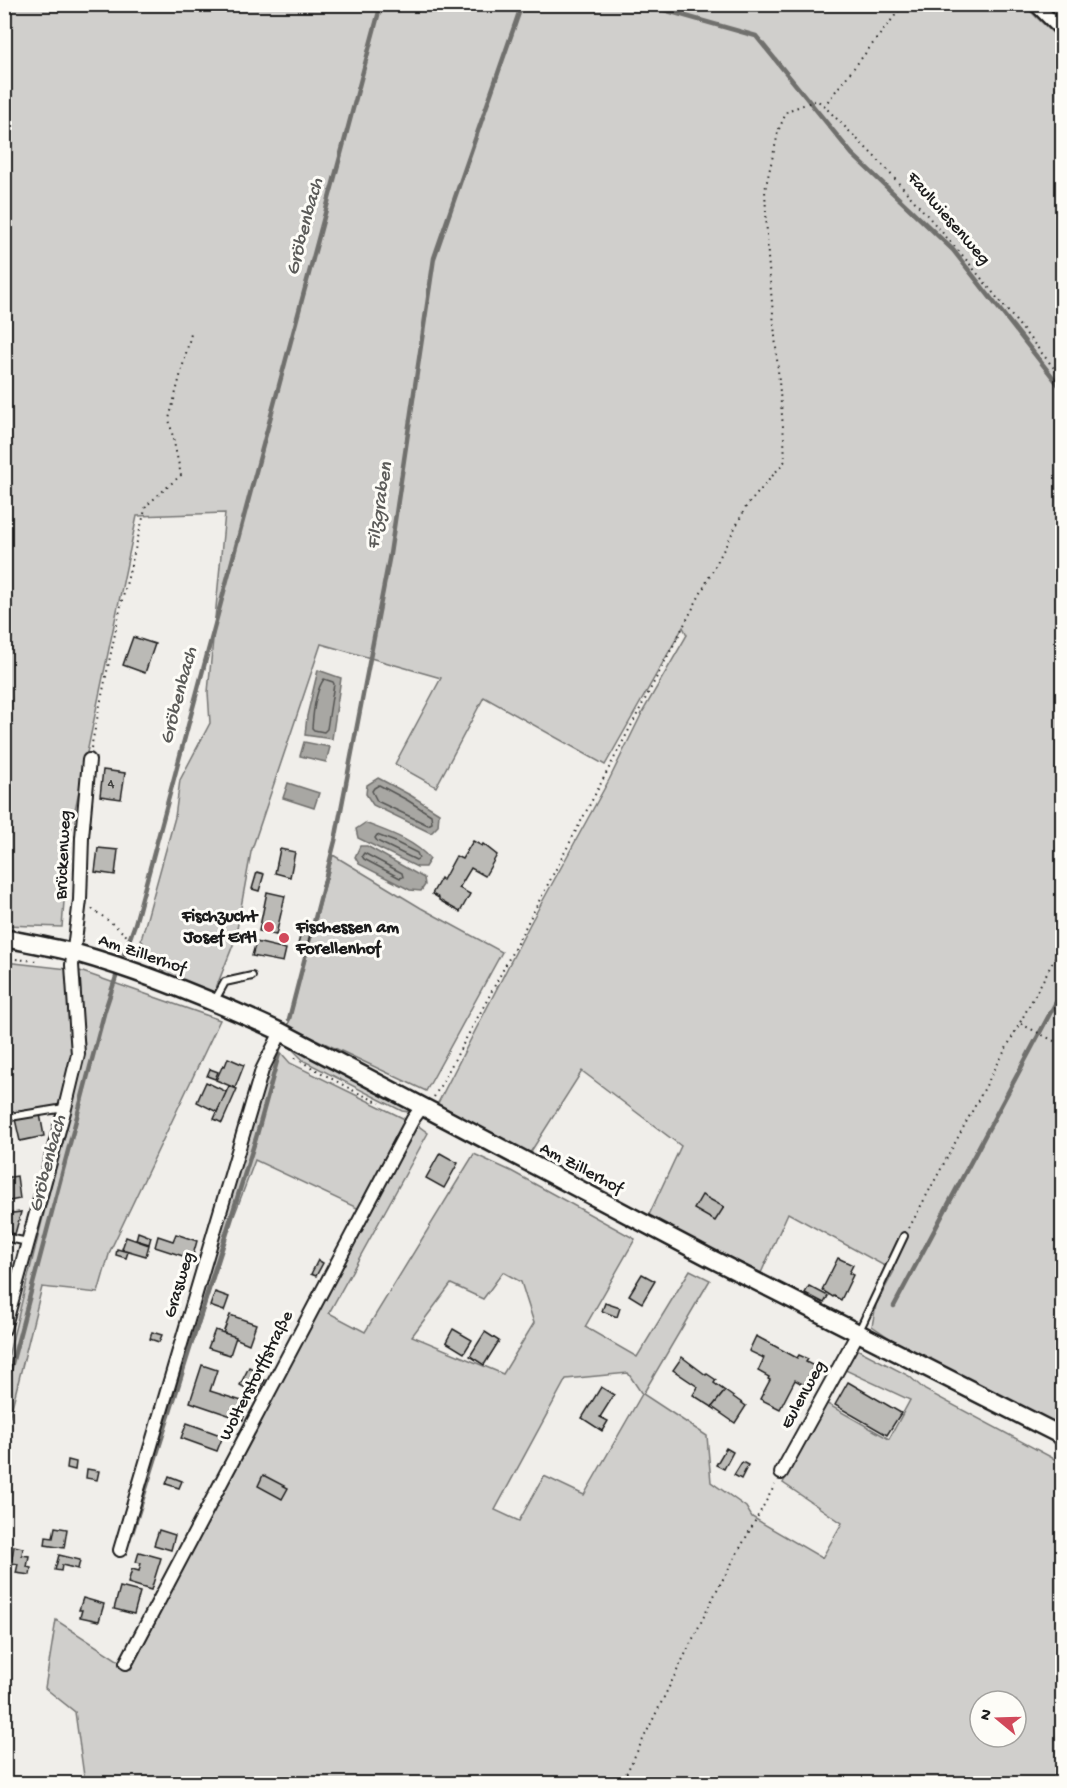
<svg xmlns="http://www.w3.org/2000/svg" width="1067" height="1788" font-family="'Gochi Hand',sans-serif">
	<rect width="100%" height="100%" fill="#f0eeea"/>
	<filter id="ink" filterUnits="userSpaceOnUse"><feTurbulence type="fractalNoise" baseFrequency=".0167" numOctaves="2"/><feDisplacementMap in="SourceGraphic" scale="12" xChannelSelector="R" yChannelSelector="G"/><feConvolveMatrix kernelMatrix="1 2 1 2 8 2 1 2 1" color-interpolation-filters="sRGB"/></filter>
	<g filter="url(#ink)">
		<g fill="#d0cfcc" stroke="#767674" stroke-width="1.5" fill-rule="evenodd">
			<polygon points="1028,4 1062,37 1062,1426 894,1341 872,1326 876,1305 894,1271 788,1213 761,1273 648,1217 681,1146 582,1071 530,1153 437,1105 530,924 609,780 643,711 687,635 683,627 605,765 484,697 436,787 395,764 441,678 321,644 251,852 235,940 214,993 168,976 141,940 175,817 180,780 210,723 208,692 225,513 137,516 69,838 62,927 5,925 4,5"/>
			<polygon points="333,855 421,908 502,952 426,1091 288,1026"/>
			<polygon points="5,962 77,970 220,1020 110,1251 98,1293 42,1287 5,1435 5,1369 71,1105 5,1113"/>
			<polygon points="285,1042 405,1104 409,1112 402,1111 304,1061"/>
			<path d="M276 1047 290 1063 417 1125 428 1133 329 1313 365 1332 474 1154 511 1171 635 1239 585 1327 637 1357 690 1270 710 1280 643 1394 707 1436 711 1482 746 1507 752 1517 822 1558 842 1523 783 1483 824 1402 889 1439 910 1400 841 1368 853 1347 909 1376 925 1390 1062 1463V1783H85L75 1712 45 1688 56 1620 131 1669C211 1518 288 1365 368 1213L255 1160 234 1216 195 1338 190 1334 265 1073ZM503 1272 521 1282 534 1323 503 1374 412 1336 451 1284 483 1299ZM628 1373 642 1394 584 1495 544 1476 519 1521 495 1510 566 1379ZM980 1701H1016V1737H980Z"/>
		</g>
		<g fill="#a8a7a3" stroke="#706f6d" stroke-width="1.5">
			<polygon points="318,670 341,678 332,739 305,735 307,716"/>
			<polygon points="304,742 330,747 326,762 300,756"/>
			<polygon points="378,778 410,795 439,813 438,826 431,833 373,805 366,794 367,785"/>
			<polygon points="288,783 319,793 314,808 283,798"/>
			<path d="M365 823C388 832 414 840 430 859L425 867H417L358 838 356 829Z"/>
			<polygon points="360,846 367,846 424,878 425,885 421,891 410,890 359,864 355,857"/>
		</g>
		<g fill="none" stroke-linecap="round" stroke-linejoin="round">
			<g stroke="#545452" stroke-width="1.5">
				<path d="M324 679 333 682 334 684 327 729 324 732 314 730 312 728C313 713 315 691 324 679Z"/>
				<polygon points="379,785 407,800 431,815 432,823 428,825 377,801 372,791 374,788"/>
				<polygon points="377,835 393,841 417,853 419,858 416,860 377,841 375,838"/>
				<polygon points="364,853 402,873 403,877 400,878 364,859 362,856"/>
			</g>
			<g stroke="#706f6d" stroke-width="4.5">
				<polyline points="643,4 756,36 852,154 953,250 1062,389"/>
				<polyline points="1025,4 1062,40"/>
				<polyline points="121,963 135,924 381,4"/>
				<polyline points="289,1019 335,841 366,679 390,554 434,258 522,4"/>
				<polyline points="894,1306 1062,991"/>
				<polyline points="4,1394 105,1010 118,971"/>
				<polyline points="132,1533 256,1138 279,1054"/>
			</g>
		</g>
		<g fill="#bbbab6" stroke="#1c1c1c" stroke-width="1.5">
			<polygon points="133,637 155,644 145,673 123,665"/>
			<polygon points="103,770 125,773 121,799 100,796"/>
			<polygon points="473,841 482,846 483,844 497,855 485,876 471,868 459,888 470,894 460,912 439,900 439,898 432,894 441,878 443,880 456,856 462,859"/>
			<polygon points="98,848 118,850 115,875 95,872"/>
			<polygon points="280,849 295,852 290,877 275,873"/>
			<polygon points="257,872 264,874 259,891 252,889"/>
			<polygon points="267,892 285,896 276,935 259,931"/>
			<polygon points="301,932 310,934 306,951 297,949"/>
			<polygon points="256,942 286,949 283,962 252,956"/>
			<polygon points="228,1058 244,1065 235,1088 216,1080 223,1065 225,1066"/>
			<polygon points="210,1069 218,1072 215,1079 207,1076"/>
			<polygon points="206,1082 227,1092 217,1112 197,1102"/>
			<polygon points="229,1086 237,1089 222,1123 214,1119"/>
			<polygon points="40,1114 44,1136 20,1141 15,1119"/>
			<polygon points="440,1153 458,1163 444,1188 426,1178"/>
			<polygon points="17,1176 20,1199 4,1202 4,1178"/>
			<polygon points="702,1195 724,1207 715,1221 694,1209"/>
			<polygon points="21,1212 15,1234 4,1231 5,1214"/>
			<polygon points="138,1232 151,1237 149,1244 136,1240"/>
			<polygon points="176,1234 197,1241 193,1255 187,1253 186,1257 155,1247 158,1236 173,1241"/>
			<polygon points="126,1237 149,1245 146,1256 122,1249"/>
			<polygon points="117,1249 128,1252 126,1258 116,1255"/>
			<polygon points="838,1258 853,1265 849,1273 853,1275 841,1300 834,1296 833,1297 822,1290"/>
			<polygon points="318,1260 323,1263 316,1276 311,1274"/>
			<polygon points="642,1274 655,1281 642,1303 629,1295"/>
			<polygon points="809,1286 828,1296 824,1303 805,1293"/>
			<polygon points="215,1292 229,1297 224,1311 210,1306"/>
			<polygon points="605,1303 620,1308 617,1317 602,1311"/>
			<polygon points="230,1315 256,1324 249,1344 223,1333"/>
			<polygon points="453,1329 472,1340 464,1353 446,1342"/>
			<polygon points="215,1330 236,1337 230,1355 208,1348"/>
			<polygon points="152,1332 162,1335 159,1342 150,1339"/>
			<polygon points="485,1332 499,1341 484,1365 470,1356"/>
			<polygon points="756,1336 797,1358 799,1355 808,1359 806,1362 814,1366 804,1385 795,1380 780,1409 760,1399 770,1380 768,1379 769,1377 758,1371 764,1358 749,1351"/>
			<polygon points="682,1357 706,1375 707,1374 716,1380 714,1383 725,1391 712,1407 693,1395 698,1387 673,1370"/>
			<polygon points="202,1365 217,1370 210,1391 248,1403 243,1420 190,1402"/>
			<polygon points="249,1367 257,1371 247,1389 240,1385"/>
			<polygon points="259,1377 265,1380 259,1392 253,1389"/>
			<polygon points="848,1382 901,1413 887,1435 835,1405"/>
			<polygon points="601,1387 614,1395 600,1417 608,1421 602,1431 582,1418"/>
			<polygon points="725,1391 746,1406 735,1423 712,1407"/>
			<polygon points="187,1423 223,1436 217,1451 181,1438"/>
			<polygon points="726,1448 733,1452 724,1469 716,1465"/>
			<polygon points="68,1460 76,1462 75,1470 67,1468"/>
			<polygon points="742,1462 748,1465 741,1479 734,1475"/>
			<polygon points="87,1469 99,1471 97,1480 86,1478"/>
			<polygon points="263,1475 288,1488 282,1499 258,1486"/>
			<polygon points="169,1476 182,1481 179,1488 166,1484"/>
			<polygon points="55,1527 67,1529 64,1548 45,1545 46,1537 53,1538"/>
			<polygon points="159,1530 175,1535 171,1550 154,1545"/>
			<polygon points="14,1546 23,1548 22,1555 29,1556 27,1567 31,1568 30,1575 16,1573 18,1564 11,1563"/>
			<polygon points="139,1552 161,1558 151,1590 128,1583 132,1569 139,1571 141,1563 136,1562"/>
			<polygon points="59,1555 80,1560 78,1569 62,1565 61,1571 55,1570"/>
			<polygon points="120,1587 140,1592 134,1614 114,1609"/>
			<polygon points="83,1598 104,1604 99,1621 80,1617 82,1610 79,1610"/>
		</g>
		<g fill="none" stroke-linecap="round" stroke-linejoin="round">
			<g stroke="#1c1c1c" stroke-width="10">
				<g id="lane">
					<polyline points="215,1000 225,982 252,976"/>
					<polyline points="4,1118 64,1108"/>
					<polyline points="4,1237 28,1242"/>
					<polyline points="858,1333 904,1236"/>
				</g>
			</g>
			<g stroke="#1c1c1c" stroke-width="16">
				<g id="street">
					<polyline points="1035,4 1062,31"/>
					<polyline points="4,1329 65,1108 78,1054 72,965 80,900 82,837 89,760"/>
					<polyline points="781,1473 858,1333"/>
					<polyline points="120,1550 262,1070 281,1032"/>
					<path d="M126 1663C223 1482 317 1300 413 1119L422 1107"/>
				</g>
			</g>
			<g stroke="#1c1c1c" stroke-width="21">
				<path id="secondary" d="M4 938C28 943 53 947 76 953 147 973 214 1001 281 1032L710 1258 1062 1436"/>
			</g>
			<g stroke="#1c1c1c" stroke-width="2" stroke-dasharray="1.5 4.5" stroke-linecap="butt">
				<polyline points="824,106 904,4"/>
				<polyline points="91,748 121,605 146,506 181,475 169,419 191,334"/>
				<path d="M92 909C114 924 133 939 149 961"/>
				<polyline points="4,958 37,961"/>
				<polyline points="1021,1024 1058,1043"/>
				<polyline points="295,1058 352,1090 380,1103"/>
				<polyline points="434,1097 484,1006 746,507 785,461 784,438 768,257 765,190 779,129 787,111 817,100 824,106 879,161 964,257 1062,378"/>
				<polyline points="909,1228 1062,945"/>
				<polyline points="621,1784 717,1590 775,1485"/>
			</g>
			<use href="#lane" stroke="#fdfcf7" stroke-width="6"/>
			<use href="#street" stroke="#fdfcf7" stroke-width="12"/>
			<use href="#secondary" stroke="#fdfcf7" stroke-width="16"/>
		</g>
	</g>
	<g fill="#d1495b" stroke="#fdfcf7" stroke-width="2">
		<circle cx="269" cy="927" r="6"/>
		<circle cx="284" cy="938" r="6"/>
	</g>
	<g text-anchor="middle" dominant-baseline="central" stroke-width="6" stroke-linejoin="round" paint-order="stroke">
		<g font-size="15" fill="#444442">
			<text x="111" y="784">4</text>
		</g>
		<g font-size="18" fill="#1c1c1c" stroke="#fdfcf7">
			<text transform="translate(948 219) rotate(49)">Faulwiesenweg</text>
			<text transform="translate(64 855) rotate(-87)">Brückenweg</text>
			<text transform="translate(142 955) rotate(19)">Am Zillerhof</text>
			<text transform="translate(581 1169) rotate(28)">Am Zillerhof</text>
			<text transform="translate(180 1285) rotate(-73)">Grasweg</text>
			<text transform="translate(257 1376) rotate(-63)">Wolterstorffstraße</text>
			<text transform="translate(804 1395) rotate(-61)">Eulenweg</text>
		</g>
		<g font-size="18" font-weight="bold" fill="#1c1c1c" stroke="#fdfcf7" text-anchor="end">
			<text x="257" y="917">Fischzucht<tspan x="257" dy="21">Josef Ertl</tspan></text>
			<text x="296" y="928" text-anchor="start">Fischessen am<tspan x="296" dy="21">Forellenhof</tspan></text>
		</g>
		<g font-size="20" font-style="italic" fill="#5b5b59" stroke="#fdfcf7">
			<text transform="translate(306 227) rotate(-75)">Gröbenbach</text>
			<text transform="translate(381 506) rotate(-81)">Filzgraben</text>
			<text transform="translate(180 696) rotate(-75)">Gröbenbach</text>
			<text transform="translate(49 1164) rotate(-75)">Gröbenbach</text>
		</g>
	</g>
	<rect width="1067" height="1788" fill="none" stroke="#fdfcf7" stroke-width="24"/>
	<rect x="12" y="12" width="1043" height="1764" fill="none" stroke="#1c1c1c" stroke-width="2" filter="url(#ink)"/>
	<g transform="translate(998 1719) rotate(289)"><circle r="28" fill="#fdfcf7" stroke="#a3a29f" stroke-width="1.5"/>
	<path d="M0-4.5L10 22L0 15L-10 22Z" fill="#d1495b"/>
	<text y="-9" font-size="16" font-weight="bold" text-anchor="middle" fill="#1c1c1c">N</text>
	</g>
</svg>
